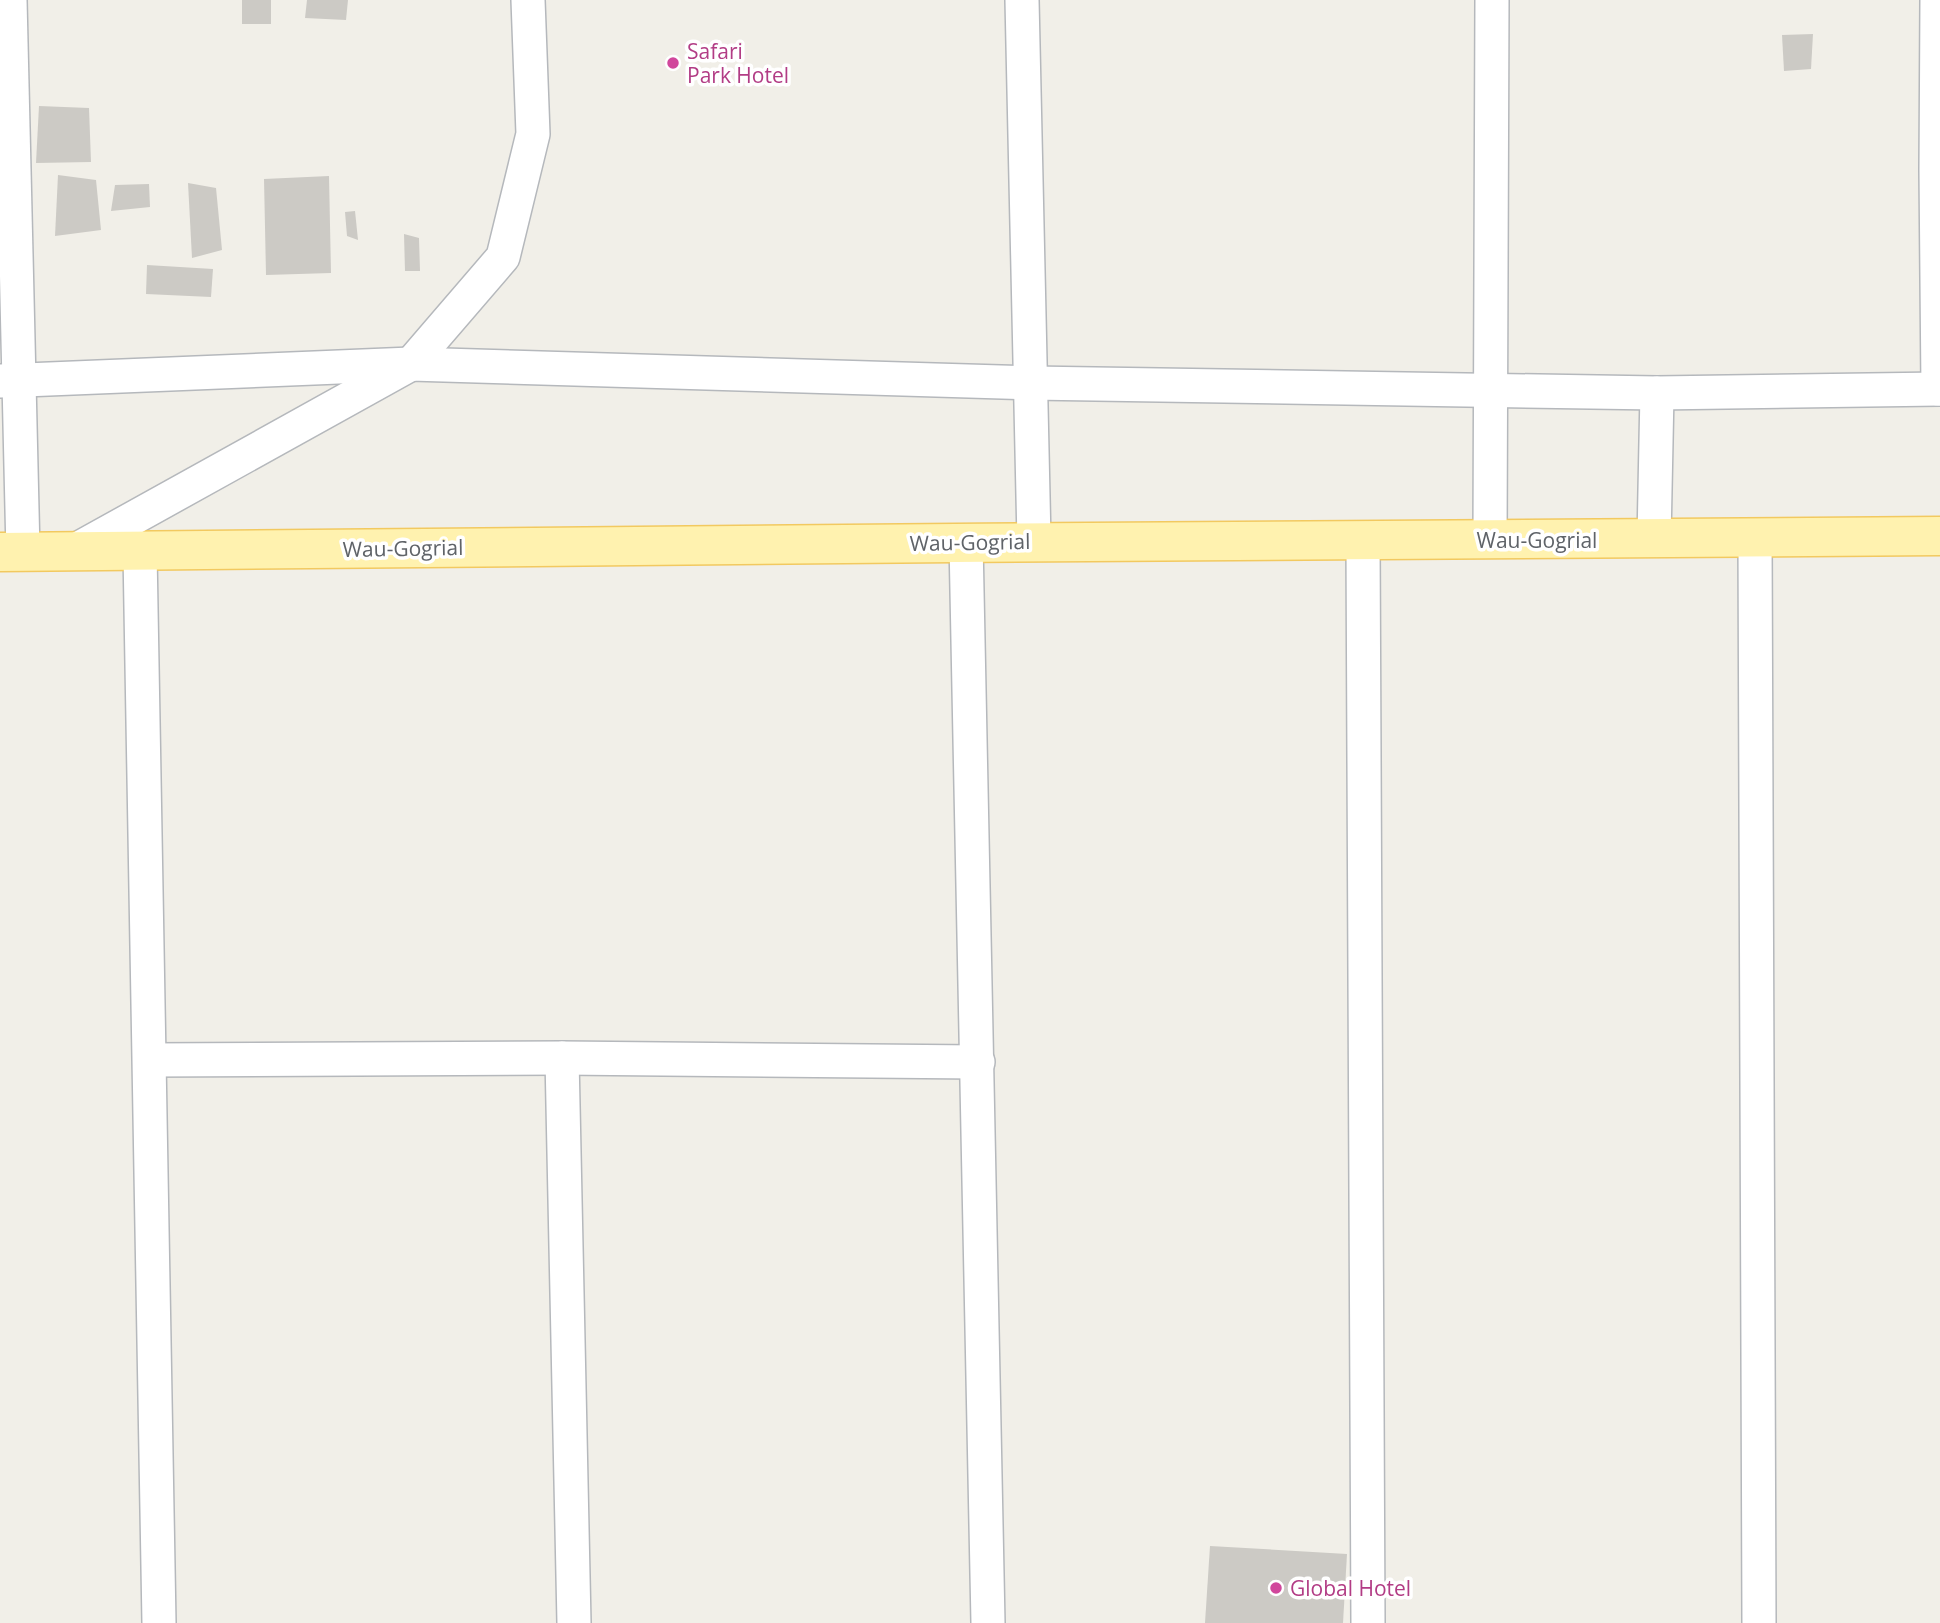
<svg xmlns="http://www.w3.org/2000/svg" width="1940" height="1623" font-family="'Open Sans',sans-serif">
	<rect width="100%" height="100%" fill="#f1efe8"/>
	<g fill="#cccac5">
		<rect x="242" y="0" width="29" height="24"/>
		<polygon points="307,0 348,0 346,20 305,18"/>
		<polygon points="1813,34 1811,69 1784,71 1782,35"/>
		<polygon points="39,106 89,108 91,162 36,163"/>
		<polygon points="58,175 96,180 101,230 55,236"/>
		<polygon points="329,176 331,273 266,275 264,179"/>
		<polygon points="188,183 216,188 222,250 192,258"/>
		<polygon points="149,184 150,207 111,211 115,185"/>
		<polygon points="355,211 358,240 347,236 345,212"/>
		<polygon points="404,234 419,238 420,271 405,271"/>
		<polygon points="147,265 213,269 211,297 146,294"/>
		<polygon points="1210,1546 1347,1554 1343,1623 1205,1623"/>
	</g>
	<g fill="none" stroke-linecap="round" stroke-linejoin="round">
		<g stroke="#b5b8bc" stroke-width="36">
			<g id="minor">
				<polyline points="10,0 23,552"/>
				<polyline points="1022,0 1034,541"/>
				<polyline points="1937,0 1936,170 1938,389"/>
				<polyline points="0,381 411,364 1031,383 1657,393 1940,389"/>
				<polyline points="1755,537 1759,1623"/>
				<polyline points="1654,539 1657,393"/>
				<polyline points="1490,540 1492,0"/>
				<polyline points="1363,541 1368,1623"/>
				<polyline points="966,542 988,1623"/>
				<polyline points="74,551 411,364 503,257 533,134 528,0"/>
				<polyline points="140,552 159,1623"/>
				<polyline points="562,1058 574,1623"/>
				<polyline points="150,1060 562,1058 978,1062"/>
			</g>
		</g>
		<g stroke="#f2c960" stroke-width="41">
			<path id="primary" d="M0 552C647 546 1293 539 1940 536"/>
		</g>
		<use href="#minor" stroke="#fff" stroke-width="33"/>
		<use href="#primary" stroke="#fff2af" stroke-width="38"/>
	</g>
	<g fill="#d1479c" stroke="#fff" stroke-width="2.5">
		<circle cx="673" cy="63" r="7"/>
		<circle cx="1276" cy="1588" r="7"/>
	</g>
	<g text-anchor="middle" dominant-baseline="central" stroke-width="7" stroke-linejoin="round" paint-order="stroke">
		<g font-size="21" fill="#b23c85" stroke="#fff" text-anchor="start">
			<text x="687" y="51">Safari<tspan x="687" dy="24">Park Hotel</tspan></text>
			<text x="1290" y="1588">Global Hotel</text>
		</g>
		<g font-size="21" fill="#5f6368" stroke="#fff">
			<text x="1537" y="540">Wau-Gogrial</text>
			<text transform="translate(970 542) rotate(-1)">Wau-Gogrial</text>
			<text transform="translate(403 548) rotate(-1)">Wau-Gogrial</text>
		</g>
	</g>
</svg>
